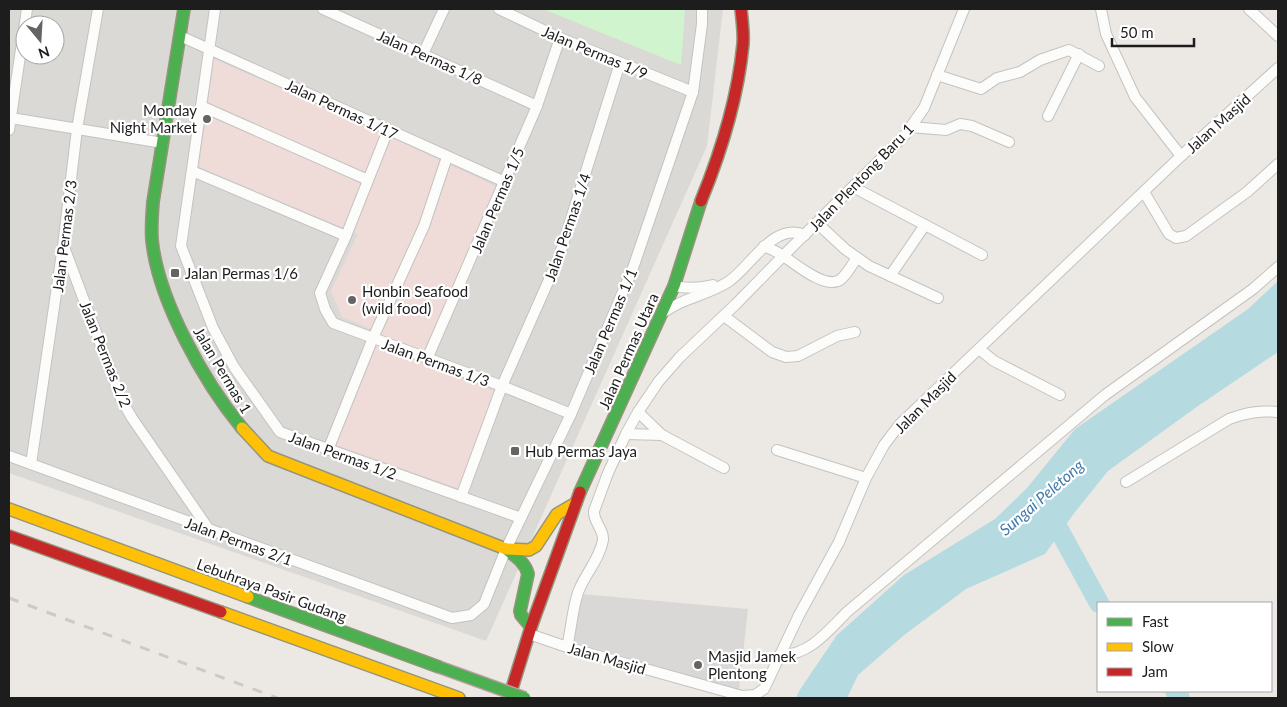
<svg xmlns="http://www.w3.org/2000/svg" width="1287" height="707" font-family="Lato,sans-serif">
	<rect width="100%" height="100%" fill="#ece9e4"/>
	<path fill="#dbd9d6" fill-rule="evenodd" d="M9 9H723L707 146 486 641 9 473ZM25 25H55V55H25Z"/>
	<polygon fill="#efdbd8" points="214,59 362,124 495,186 473,251 419,361 501,394 466,491 330,443 371,329 342,317 331,291 358,234 199,167"/>
	<polygon fill="#dad8d6" points="581,594 748,609 739,690 570,641"/>
	<polygon fill="#d0f5ce" points="543,9 685,9 681,65"/>
	<polygon fill="#b5dbe1" points="1278,281 1278,352 1198,406 1108,471 1075,512 1045,554 966,589 903,636 858,675 847,698 796,698 799,691 837,635 904,575 995,519 1027,488 1075,429 1248,309"/>
	<g fill="none" stroke-linecap="round" stroke-linejoin="round">
		<g stroke="#b5dbe1" stroke-width="20">
			<polyline points="1047,508 1099,603"/>
			<polyline points="1175,691 1180,698"/>
		</g>
		<g stroke="#c4c3c1" stroke-width="12">
			<g id="street">
				<polyline points="215,9 181,246 213,328 234,367 280,432 521,518"/>
				<polyline points="323,9 537,106"/>
				<polyline points="499,9 560,38 693,92"/>
				<polyline points="1101,9 1106,34 1135,97 1181,156"/>
				<polyline points="1249,9 1278,36"/>
				<polyline points="180,36 505,182"/>
				<polyline points="423,54 444,9"/>
				<polyline points="937,75 981,89 997,78 1020,72 1040,60 1069,50 1099,66"/>
				<polyline points="201,106 368,180"/>
				<polyline points="1048,116 1079,54"/>
				<polyline points="11,118 163,143"/>
				<polyline points="911,127 946,130 960,124 972,126 1009,142"/>
				<polyline points="9,130 27,9"/>
				<polyline points="388,130 346,236 320,293 325,309 333,323 502,386 571,414"/>
				<polyline points="192,171 346,236"/>
				<polyline points="853,187 982,255"/>
				<polyline points="1144,192 1169,234 1176,238 1186,236 1247,192 1278,164"/>
				<polyline points="817,223 845,249 869,266 938,298"/>
				<path d="M764 246C770 249 776 251 782 255 793 262 825 290 840 280 847 275 852 264 857 258"/>
				<polyline points="64,247 121,399 132,418 210,531"/>
				<polyline points="890,276 925,225"/>
				<path d="M674 286C688 289 700 288 713 285"/>
				<path d="M662 313C669 309 675 305 682 302 698 295 714 291 728 282 751 267 773 221 805 235"/>
				<polyline points="724,316 772,352 786,357 798,356 837,336 855,332"/>
				<polyline points="979,349 994,361 1060,395"/>
				<polyline points="427,359 537,106 560,38"/>
				<polyline points="638,412 662,435 724,468"/>
				<polyline points="626,434 662,435"/>
				<polyline points="328,450 373,338 424,226 447,157"/>
				<polyline points="777,450 866,478"/>
				<polyline points="9,456 452,618 471,615 484,604 506,549 571,414 633,268 693,92 702,24 702,9"/>
				<polyline points="31,464 63,246 77,129 98,9"/>
				<path d="M1126 482 1229 419C1246 413 1260 410 1278 412"/>
				<polyline points="461,497 502,386 559,257 620,63"/>
				<polyline points="529,634 567,647 742,696 755,695 764,689 799,615 839,542 866,478 884,445 900,424 1181,156 1278,68"/>
				<path d="M567 647C571 631 573 604 579 590 586 573 600 558 603 540 604 529 593 522 594 511L608 473 626 434 638 412 659 381 680 357 736 304 788 251 905 135 924 108 964 9"/>
				<path d="M780 655C809 656 828 631 847 612L1105 395 1253 289 1278 267"/>
			</g>
		</g>
		<g stroke="#95957c" stroke-width="14">
			<g id="fast">
				<path d="M184 9 153 202C152 215 151 228 152 240 158 300 204 382 242 428"/>
				<polyline points="580,492 674,286 701,201"/>
				<path d="M506 549C515 556 525 562 528 574L520 611 521 615 531 627"/>
				<polyline points="248,597 439,667"/>
			</g>
		</g>
		<g stroke="#95957c" stroke-width="14">
			<g id="slow">
				<polyline points="242,428 268,456 506,549 529,550 536,546 557,514 576,503"/>
				<polyline points="9,509 248,597"/>
				<polyline points="221,612 459,698"/>
			</g>
		</g>
		<g stroke="#95957c" stroke-width="14">
			<g id="jam">
				<path d="M701 201C721 152 738 97 743 44 744 33 742 20 741 9"/>
				<polyline points="9,536 221,612"/>
				<polyline points="509,698 531,627 580,492"/>
			</g>
		</g>
		<use href="#street" stroke="#fcfcfb" stroke-width="10"/>
		<use href="#fast" stroke="#4caf50" stroke-width="11"/>
		<use href="#slow" stroke="#ffc107" stroke-width="11"/>
		<use href="#jam" stroke="#c62828" stroke-width="11"/>
		<polyline stroke="#cacac9" stroke-width="3" stroke-dasharray="10 10" stroke-linecap="butt" points="9,598 277,698"/>
		<g stroke="#c39aa8" stroke-width="14" stroke-linecap="butt">
			<polyline id="fast-bridge" points="439,667 525,698"/>
		</g>
		<use href="#fast-bridge" stroke="#4caf50" stroke-width="11"/>
	</g>
	<g fill="#656463" stroke="#fff" stroke-width="2">
		<circle cx="207" cy="119" r="5"/>
		<rect x="170" y="268" width="10" height="10" rx="2.5"/>
		<circle cx="352" cy="300" r="5"/>
		<rect x="510" y="446" width="10" height="10" rx="2.5"/>
		<circle cx="698" cy="665" r="5"/>
	</g>
	<g text-anchor="middle" dominant-baseline="central" stroke-width="4.5" stroke-linejoin="round" paint-order="stroke">
		<g font-size="15" fill="#1d1d1d" stroke="#fff">
			<text transform="translate(595 52) rotate(23)">Jalan Permas 1/9</text>
			<text transform="translate(430 57) rotate(24)">Jalan Permas 1/8</text>
			<text transform="translate(342 109) rotate(25)">Jalan Permas 1/17</text>
			<text transform="translate(1218 123) rotate(-42)">Jalan Masjid</text>
			<text transform="translate(861 177) rotate(-46)">Jalan Plentong Baru 1</text>
			<text transform="translate(497 200) rotate(-67)">Jalan Permas 1/5</text>
			<text transform="translate(567 227) rotate(-71)">Jalan Permas 1/4</text>
			<text transform="translate(64 236) rotate(-83)">Jalan Permas 2/3</text>
			<text transform="translate(610 321) rotate(-67)">Jalan Permas 1/1</text>
			<text transform="translate(628 351) rotate(-66)">Jalan Permas Utara</text>
			<text transform="translate(106 354) rotate(68)">Jalan Permas 2/2</text>
			<text transform="translate(436 362) rotate(20)">Jalan Permas 1/3</text>
			<text transform="translate(223 370) rotate(59)">Jalan Permas 1</text>
			<text transform="translate(925 402) rotate(-45)">Jalan Masjid</text>
			<text transform="translate(343 455) rotate(20)">Jalan Permas 1/2</text>
			<text transform="translate(239 541) rotate(20)">Jalan Permas 2/1</text>
			<text transform="translate(272 590) rotate(20)">Lebuhraya Pasir Gudang</text>
			<text transform="translate(607 658) rotate(16)">Jalan Masjid</text>
		</g>
		<g font-size="15" fill="#1d1d1d" stroke="#fff" text-anchor="start">
			<text x="197" y="110" text-anchor="end">Monday<tspan x="197" dy="17">Night Market</tspan></text>
			<text x="185" y="273">Jalan Permas 1/6</text>
			<text x="362" y="291">Honbin Seafood<tspan x="362" dy="17">(wild food)</tspan></text>
			<text x="525" y="451">Hub Permas Jaya</text>
			<text x="708" y="656">Masjid Jamek<tspan x="708" dy="17">Plentong</tspan></text>
		</g>
		<g font-size="16" font-style="italic" fill="#407aab" stroke="#fff">
			<text transform="translate(1041 497) rotate(-41)">Sungai Peletong</text>
		</g>
	</g>
	<rect width="1287" height="707" fill="none" stroke="#1d1d1d" stroke-width="20"/>
	<rect x="1097" y="602" width="175" height="90" fill="#ffffff" stroke="#a5a5a5"/>
	<rect x="1107" y="618" width="25" height="8" fill="#4caf50" stroke="#a5a5a5"/>
	<text x="1142" y="627" font-size="15" fill="#1d1d1d">Fast</text>
	<rect x="1107" y="643" width="25" height="8" fill="#ffc107" stroke="#a5a5a5"/>
	<text x="1142" y="652" font-size="15" fill="#1d1d1d">Slow</text>
	<rect x="1107" y="668" width="25" height="8" fill="#c62828" stroke="#a5a5a5"/>
	<text x="1142" y="677" font-size="15" fill="#1d1d1d">Jam</text>
	<g transform="translate(40 40) rotate(162)"><circle r="24" fill="#ffffff" stroke="#a5a5a5"/>
	<path d="M0-4L9 19L0 12L-9 19Z" fill="#656463"/>
	<text y="-8" font-size="14" font-weight="bold" text-anchor="middle" fill="#1d1d1d">N</text>
	</g>
	<path d="M1112 38v8h82v-8" fill="none" stroke="#1d1d1d" stroke-width="2.5"/>
	<text x="1120" y="38" font-size="15" fill="#1d1d1d" stroke="#ffffff" stroke-width="4" paint-order="stroke">50 m</text>
</svg>
